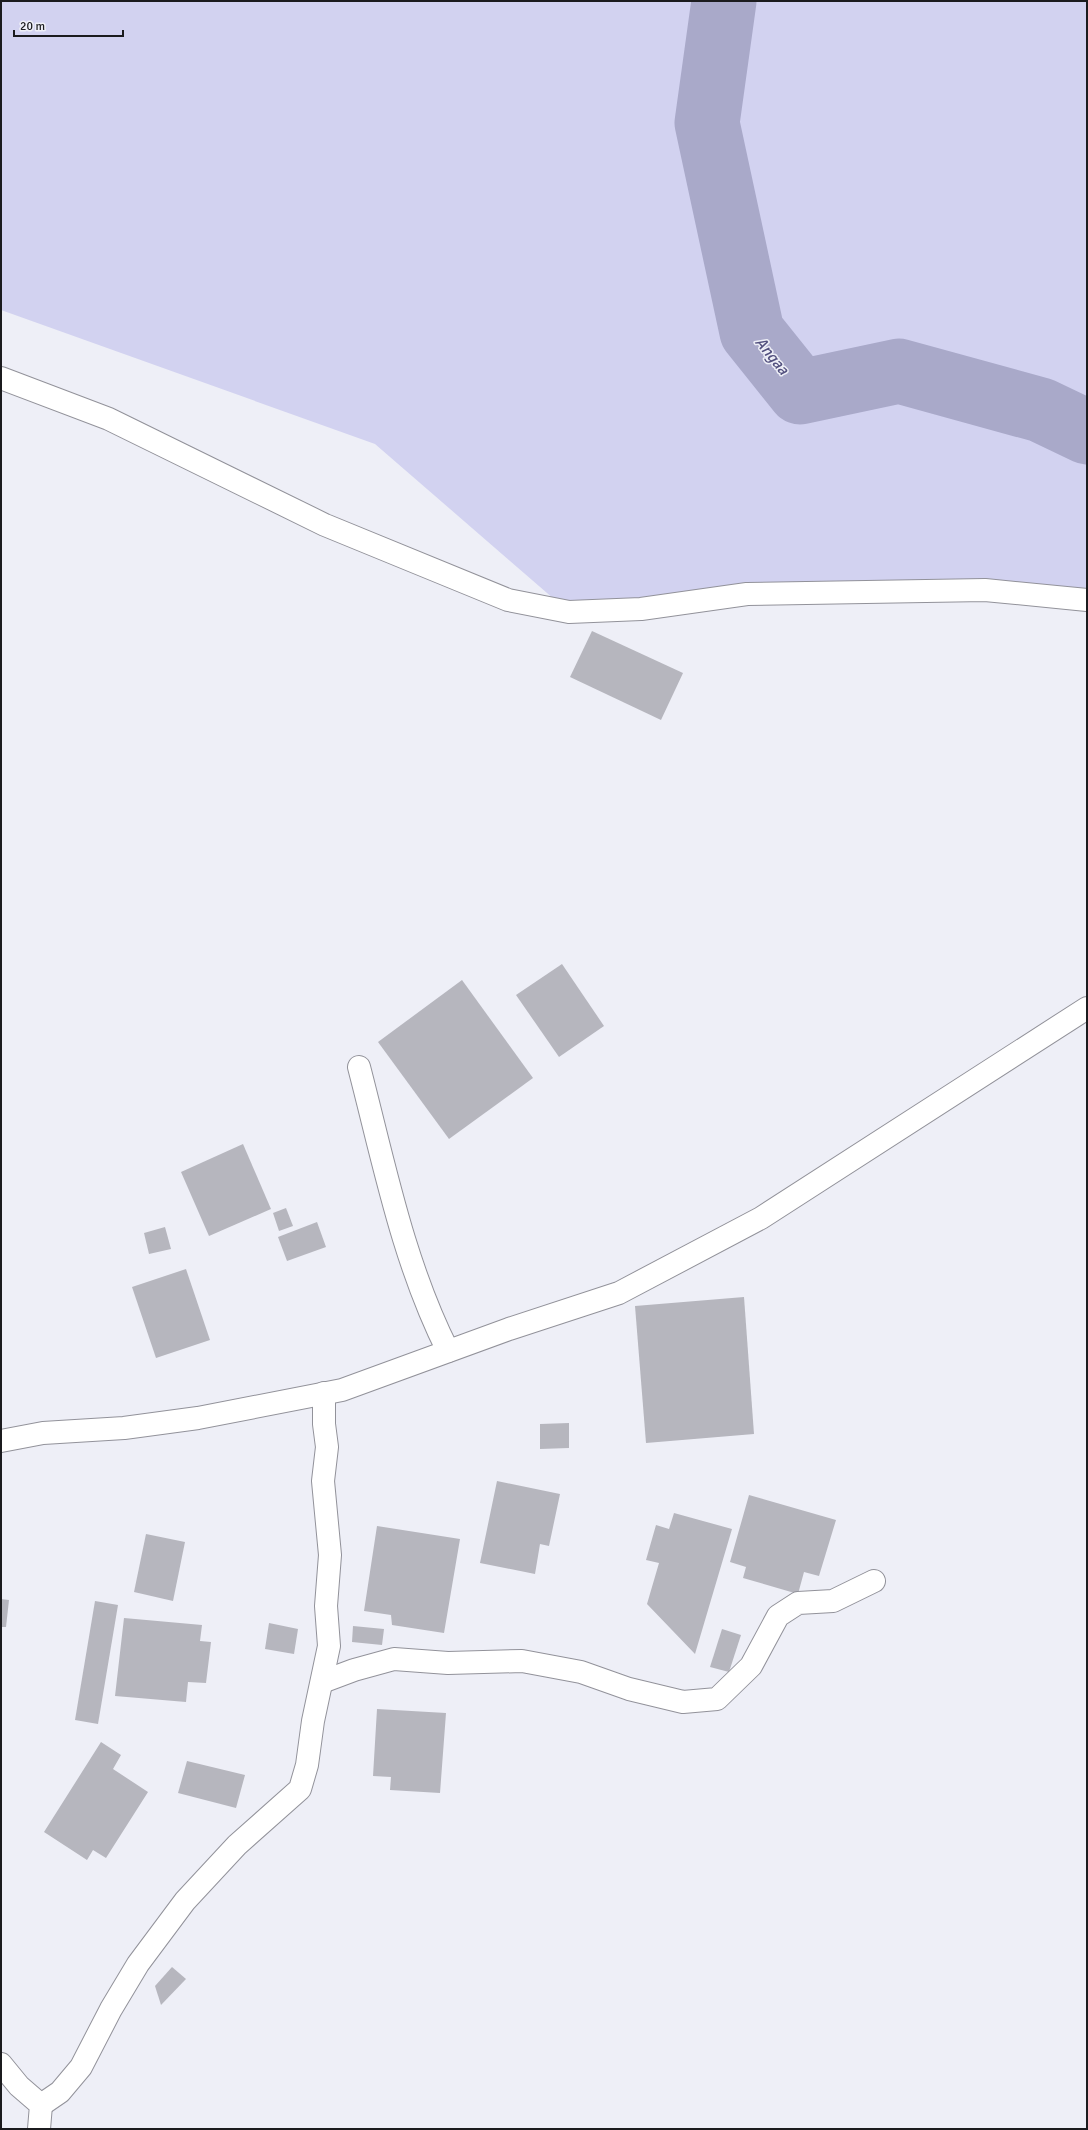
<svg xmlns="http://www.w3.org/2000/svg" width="1088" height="2130" font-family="Signika,sans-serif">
	<rect width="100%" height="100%" fill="#eeeff7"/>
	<polygon fill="#d2d2f0" points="1,1 1087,1 1087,600 985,590 569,612 375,444 1,310"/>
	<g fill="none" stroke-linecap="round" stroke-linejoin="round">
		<polyline stroke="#a9a9c9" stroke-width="65" points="724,1 707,123 752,332 800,392 899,371 1041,410 1087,432"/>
	</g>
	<g fill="#b6b6be">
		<polygon points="592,631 683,673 661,720 570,677"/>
		<polygon points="562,964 604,1026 559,1057 516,995"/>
		<polygon points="462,980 533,1078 449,1139 378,1042"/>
		<polygon points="243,1144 271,1209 209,1236 181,1172"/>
		<polygon points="286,1208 293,1226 279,1231 273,1213"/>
		<polygon points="317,1222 326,1247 287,1261 278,1237"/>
		<polygon points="165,1227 171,1249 149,1254 144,1233"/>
		<polygon points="186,1269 210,1340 156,1358 132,1287"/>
		<polygon points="744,1297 754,1434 646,1443 635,1306"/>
		<polygon points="569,1423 569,1448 540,1449 540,1424"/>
		<polygon points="497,1481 560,1494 549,1546 540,1544 535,1574 480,1563"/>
		<polygon points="749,1495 836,1520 819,1576 804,1572 798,1594 743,1578 746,1567 730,1562"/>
		<polygon points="674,1513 732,1529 695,1654 647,1604 659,1563 646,1560 656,1525 669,1529"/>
		<polygon points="377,1526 460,1539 444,1633 392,1625 391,1615 364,1611"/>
		<polygon points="146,1534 185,1542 173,1601 134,1592"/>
		<polygon points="1,1599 9,1600 6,1627 1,1627"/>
		<polygon points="95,1601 118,1605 98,1724 75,1720"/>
		<polygon points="124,1618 202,1625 200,1641 211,1642 206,1683 188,1682 186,1702 115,1696"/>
		<polygon points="269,1623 298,1629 294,1654 265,1649"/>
		<polygon points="353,1626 384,1629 382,1645 352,1642"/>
		<polygon points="722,1629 741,1635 729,1672 710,1667"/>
		<polygon points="377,1709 446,1713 440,1793 390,1790 391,1777 373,1776"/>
		<polygon points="101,1742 121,1755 113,1769 148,1792 106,1858 93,1850 87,1860 44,1832"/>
		<polygon points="187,1761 245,1775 236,1808 178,1793"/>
		<polygon points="172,1967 186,1979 161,2005 155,1986"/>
	</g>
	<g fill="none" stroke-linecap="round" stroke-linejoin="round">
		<g stroke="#92929a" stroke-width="24">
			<g id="street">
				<polyline points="1,378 109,419 325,525 508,600 569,612 641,609 747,594 985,590 1087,600"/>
				<path d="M359 1067C384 1163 403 1262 448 1351"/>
				<polyline points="1,1441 43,1433 124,1428 198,1418 342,1390 509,1329 619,1293 761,1218 1087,1008"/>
				<polyline points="322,1682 354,1670 394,1659 448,1663 522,1661 581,1672 629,1689 683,1702 717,1699 751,1666 778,1616 798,1603 833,1601 874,1581"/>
				<polyline points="1,2064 19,2086 41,2105 39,2129"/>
				<polyline points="41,2105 60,2092 81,2067 111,2009 138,1964 185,1901 237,1845 300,1789 307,1765 313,1721 329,1646 326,1606 330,1555 323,1481 327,1447 324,1424 324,1393"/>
			</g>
		</g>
		<use href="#street" stroke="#fff" stroke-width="22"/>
	</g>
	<g text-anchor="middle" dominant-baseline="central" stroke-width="3" stroke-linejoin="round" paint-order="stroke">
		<g font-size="16" font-style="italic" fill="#52507e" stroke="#eeeff7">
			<text transform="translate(772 356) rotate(51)">Angaa</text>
		</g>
	</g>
	<rect width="1088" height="2130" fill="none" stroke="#1b1b1e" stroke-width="4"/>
	<path d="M14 30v6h109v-6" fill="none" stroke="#1b1b1e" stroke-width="2"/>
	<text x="20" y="30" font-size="12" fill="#1b1b1e" stroke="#eeeff7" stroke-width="3" paint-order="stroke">20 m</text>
</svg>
